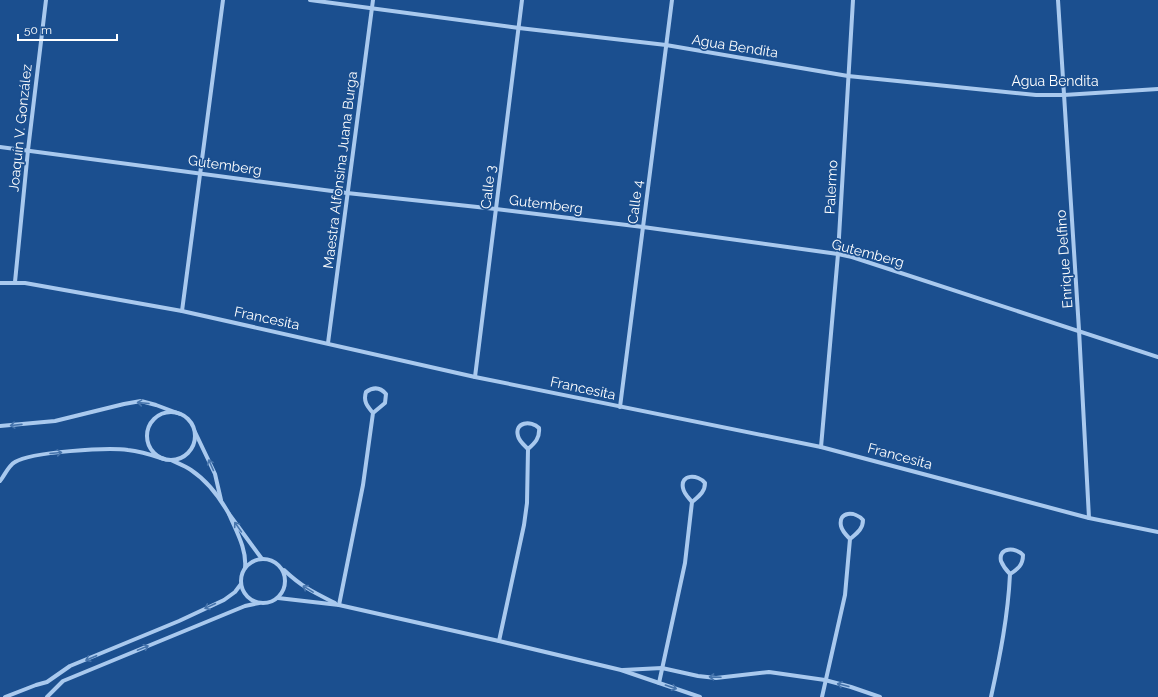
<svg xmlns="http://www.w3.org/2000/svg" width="1158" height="697" font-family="Raleway,sans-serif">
	<rect width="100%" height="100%" fill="#1b4f8f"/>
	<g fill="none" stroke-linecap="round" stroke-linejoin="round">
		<g stroke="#a9c9ee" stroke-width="4">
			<polyline points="310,0 519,28 666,45 848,76 1036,95 1064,95 1158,89"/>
			<polyline points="1058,0 1079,330 1089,518"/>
			<polyline points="0,147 347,193 496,209 643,227 838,254 852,257 1158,357"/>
			<polyline points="15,282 28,150 46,0"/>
			<polyline points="0,283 25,283 182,311 475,377 821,447 1089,518 1158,532"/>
			<polyline points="182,311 223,0"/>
			<polyline points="328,343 373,0"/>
			<polyline points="475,377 522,0"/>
			<polyline points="620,407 672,0"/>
			<circle cx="171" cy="436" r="24"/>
			<polyline points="0,426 55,421 124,404 141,401 156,405 180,414"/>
			<polyline points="195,432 215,474 221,500"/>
			<polyline points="821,447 838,254 853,0"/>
			<path d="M171 460C177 463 185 466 191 470 206 480 220 498 229 514"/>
			<path d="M0 481C5 475 8 466 15 462 31 452 108 447 128 450 140 451 152 455 164 459"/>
			<circle cx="263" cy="581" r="22"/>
			<path d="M245 568C247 549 236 531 229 514L262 559"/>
			<path d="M284 570C302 587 313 592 335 603"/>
			<polyline points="278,598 339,605 499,641 621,670 700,697"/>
			<path d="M339 605 363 485 373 413 385 403 386 394C380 387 373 387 366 392 363 401 367 406 373 413"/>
			<path d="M499 641 524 525 527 503 528 449C524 445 519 441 518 436 514 422 531 420 539 428 540 438 535 443 528 449"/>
			<polyline points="623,670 662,668 698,676 716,678 769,672 825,680 851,687 880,697"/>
			<path d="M659 683 685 563 692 502C689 498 684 494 683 488 680 474 698 474 705 483 705 492 699 496 692 502"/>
			<polyline points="5,697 36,685 47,682 70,666 179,621 224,600 235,592 241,584"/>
			<polyline points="47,697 63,681 245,606 259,603"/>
			<path d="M822 697 845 595 850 539C846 535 842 531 841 526 838 511 855 511 863 520 863 529 857 533 850 539"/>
			<path d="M991 697C1000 656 1008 616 1010 574 1007 571 1003 566 1001 561 998 547 1016 547 1023 555 1023 565 1018 569 1010 574"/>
		</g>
	</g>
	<defs><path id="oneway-shaft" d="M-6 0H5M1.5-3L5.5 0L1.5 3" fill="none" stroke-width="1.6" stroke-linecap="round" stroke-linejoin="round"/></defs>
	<g stroke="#4674ac">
		<use href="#oneway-shaft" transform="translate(143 403) rotate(-175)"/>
		<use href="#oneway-shaft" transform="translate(16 425) rotate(174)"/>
		<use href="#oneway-shaft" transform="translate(56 453) rotate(-5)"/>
		<use href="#oneway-shaft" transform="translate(211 465) rotate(-114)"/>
		<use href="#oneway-shaft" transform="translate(238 527) rotate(-125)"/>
		<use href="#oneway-shaft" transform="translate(308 589) rotate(-149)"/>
		<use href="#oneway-shaft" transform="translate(210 606) rotate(155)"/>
		<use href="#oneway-shaft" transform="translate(143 648) rotate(-22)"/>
		<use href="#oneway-shaft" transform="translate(91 658) rotate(157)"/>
		<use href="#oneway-shaft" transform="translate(715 677) rotate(-178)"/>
		<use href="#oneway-shaft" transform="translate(843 685) rotate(-166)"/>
		<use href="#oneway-shaft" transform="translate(671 687) rotate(19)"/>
	</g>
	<g text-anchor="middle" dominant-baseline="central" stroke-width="3.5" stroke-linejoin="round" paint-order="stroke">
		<g font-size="14" fill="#fff" stroke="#1b4f8f">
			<text transform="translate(735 46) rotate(9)">Agua Bendita</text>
			<text x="1055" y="81">Agua Bendita</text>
			<text transform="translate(20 128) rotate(-84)">Joaquín V. González</text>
			<text transform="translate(225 165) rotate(8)">Gutemberg</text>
			<text transform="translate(340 170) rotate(-83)">Maestra Alfonsina Juana Burga</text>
			<text transform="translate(488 187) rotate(-83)">Calle 3</text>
			<text transform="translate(831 187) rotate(-87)">Palermo</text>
			<text transform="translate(635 202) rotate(-83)">Calle 4</text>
			<text transform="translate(546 204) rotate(7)">Gutemberg</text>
			<text transform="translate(868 253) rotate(15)">Gutemberg</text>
			<text transform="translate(1064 259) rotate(-94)">Enrique Delfino</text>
			<text transform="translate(267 318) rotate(12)">Francesita</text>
			<text transform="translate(583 388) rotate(12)">Francesita</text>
			<text transform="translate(900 456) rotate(15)">Francesita</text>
		</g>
	</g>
	<path d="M18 34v6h99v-6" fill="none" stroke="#ffffff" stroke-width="2"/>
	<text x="24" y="34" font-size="12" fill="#ffffff" stroke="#1b4f8f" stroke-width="3" paint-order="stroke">50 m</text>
</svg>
